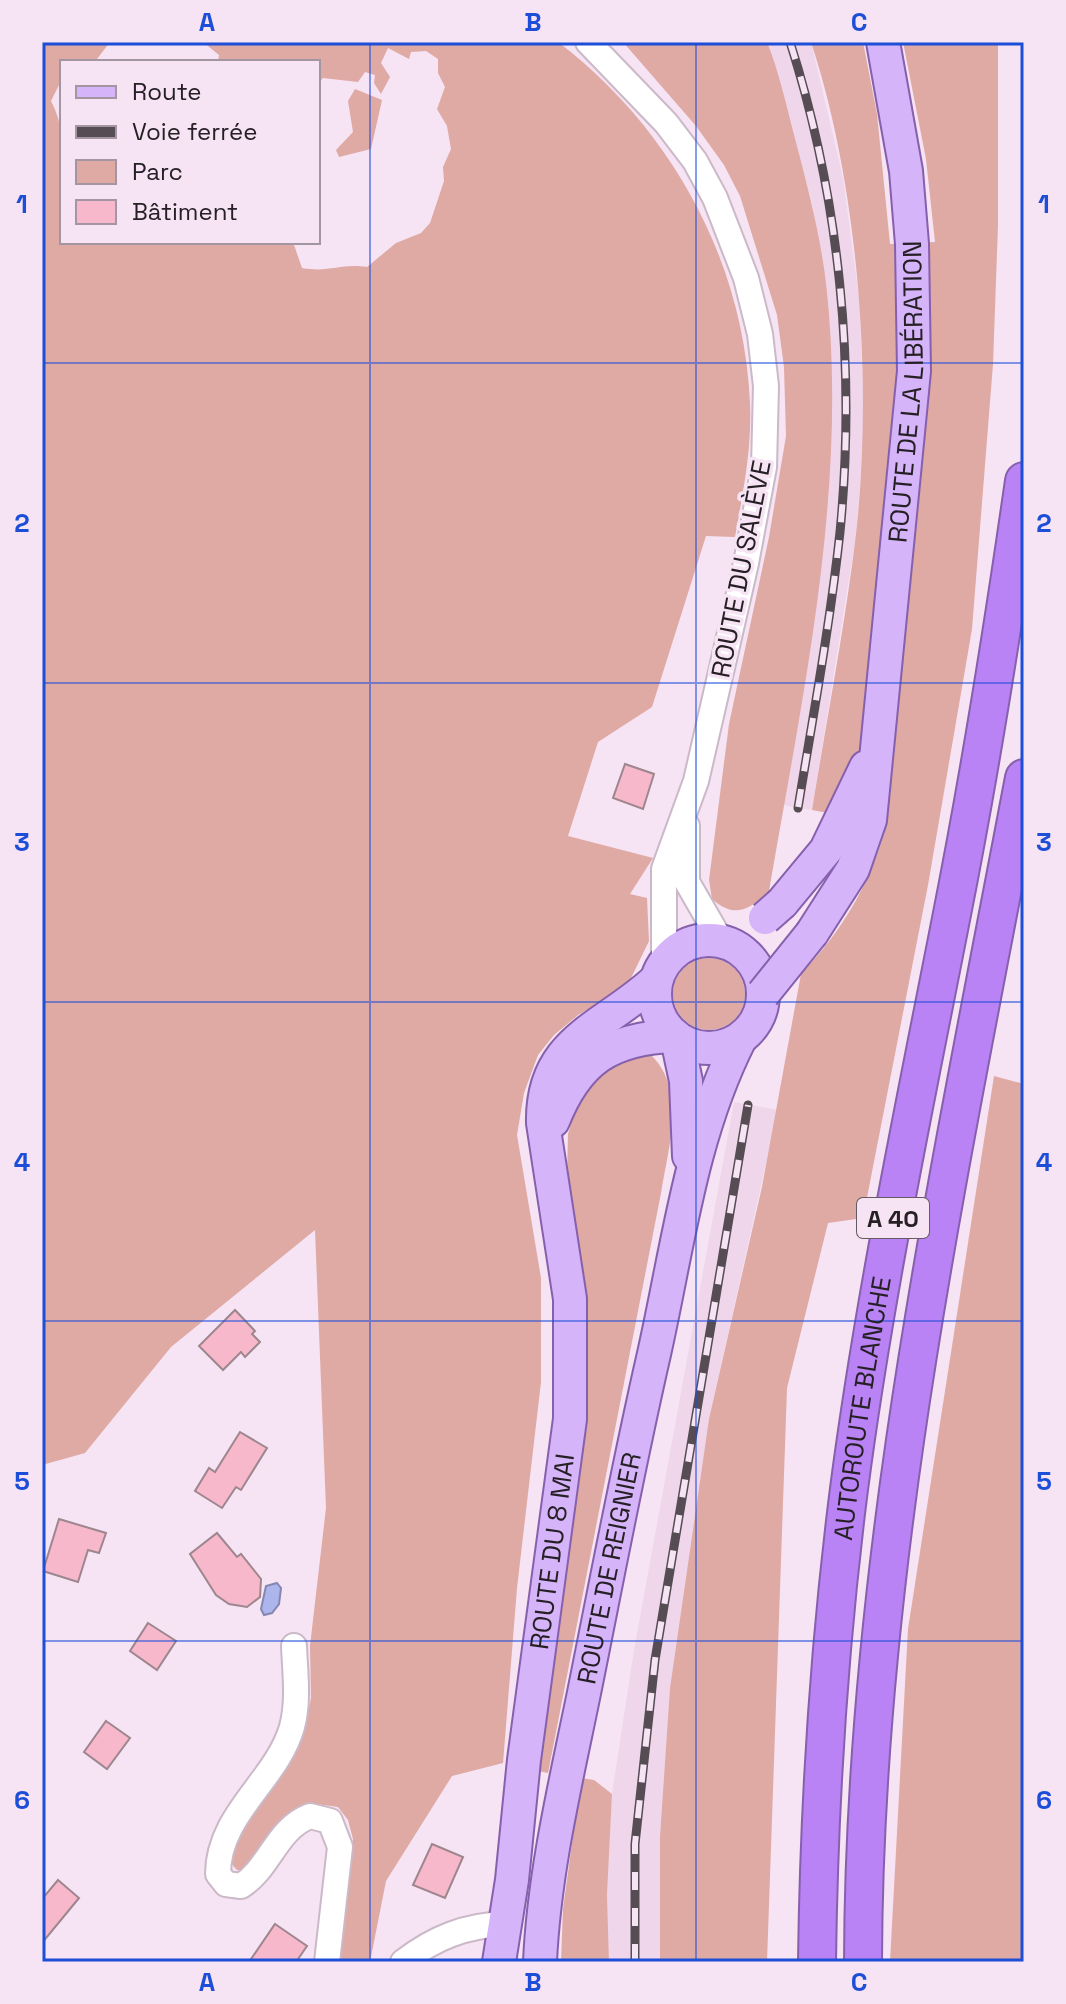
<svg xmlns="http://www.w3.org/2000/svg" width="1066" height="2004" font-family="'Space Grotesk',sans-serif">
	<rect width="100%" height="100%" fill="#f6e3f3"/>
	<g fill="#efd6eb">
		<polygon points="767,42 811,42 843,178 860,305 864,433 856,535 812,810 783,805 826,284 812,203"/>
		<polygon points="734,1102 778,1110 709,1419 670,1688 660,1836 660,1962 609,1962 607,1895 612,1794 634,1650"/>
	</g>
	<g fill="#dfa9a4">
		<path d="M42 42H110L97 59 62 62V79L51 101C72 140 62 198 62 242H293L302 268C330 273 341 263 367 267L396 243 421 233 430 223 444 181 443 167 451 149 447 126 437 109 445 87 438 73V59L426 51 411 52 409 59 388 48 381 63 390 77 381 94 374 83 375 75 365 72 358 82 323 78 318 84V62H218L219 55 203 42H558C671 128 744 261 750 403 752 448 743 493 735 537L706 536 652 707 598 742 568 836 653 858 630 894 647 898 649 941 631 978 622 989 578 1015 554 1035 538 1055 524 1093 517 1135 541 1278V1382L517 1588 503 1763 452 1776 386 1881 370 1962H337L353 1839 348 1820 338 1807 309 1803 282 1821 245 1870H237L230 1862 245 1816 304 1733 311 1698 310 1646 326 1508 315 1230 171 1347 85 1453 42 1465Z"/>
		<path d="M623 42H767C779 72 786 104 794 135 807 184 820 233 826 283 849 487 803 692 769 891 750 910 734 919 712 899L709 880 729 724 769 537 786 436 784 367 777 315 740 196 724 165 696 126Z"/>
		<path d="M811 42H863L877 114 890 244 935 242 926 159 903 42H998V225L993 364 972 629 928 885 863 1218 828 1223 787 1388 767 1962H660V1836L670 1688 709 1419 762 1187 801 974C843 930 871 882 887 824L812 810C827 718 845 626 856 534 873 383 859 187 811 42Z"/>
		<polygon points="355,89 382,100 371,149 339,157 336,150 353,132 348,101"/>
		<circle cx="709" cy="994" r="36"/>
		<path d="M651 1055C687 1090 668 1148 661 1193L548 1773 538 1771 548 1666 587 1414 586 1317 567 1177 568 1134 579 1098 590 1083 625 1056Z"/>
		<polygon points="994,1076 1024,1084 1024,1962 890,1962 908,1629"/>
		<polygon points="581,1778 594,1780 612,1794 607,1895 609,1962 561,1962 563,1909"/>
	</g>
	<polygon fill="#adb5ed" stroke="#8488b1" stroke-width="2" points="277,1583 281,1588 279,1604 272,1613 264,1615 261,1609 266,1586"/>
	<g fill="#f8b8cc" stroke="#9d868d" stroke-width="2">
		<polygon points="625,764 654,774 643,809 613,798"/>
		<polygon points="235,1310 255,1331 252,1334 260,1342 245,1357 241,1352 223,1370 199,1346"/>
		<polygon points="240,1432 267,1448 241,1490 236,1487 222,1508 195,1491 209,1468 215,1472"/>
		<polygon points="59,1519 106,1533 99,1553 88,1550 78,1582 43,1571"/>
		<polygon points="217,1533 237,1557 241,1554 261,1579 260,1597 247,1607 229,1604 216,1595 190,1554"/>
		<polygon points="148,1623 176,1641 157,1670 130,1651"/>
		<polygon points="106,1721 130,1738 107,1769 84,1752"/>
		<polygon points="432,1844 463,1857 445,1898 413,1885"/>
		<polygon points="58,1880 79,1898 42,1943 42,1899"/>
		<polygon points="275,1924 307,1946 296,1962 249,1962"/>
	</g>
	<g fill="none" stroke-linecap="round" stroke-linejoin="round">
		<g stroke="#cbb9c8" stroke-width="28">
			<g id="minor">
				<polyline points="588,42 666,123 695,161 715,198 746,278 760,334 766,386 764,467 746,563 696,781 664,869 664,963"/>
				<polyline points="687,826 687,882 721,941"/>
				<path d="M294 1646C295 1672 299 1701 292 1727 277 1780 218 1814 218 1874L226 1884 241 1886C270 1868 276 1829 310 1816L330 1821 340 1847 327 1962"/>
				<path d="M403 1962C434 1938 466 1925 506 1924"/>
			</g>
		</g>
		<g stroke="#8660ac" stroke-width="36">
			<g id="major">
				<polyline points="782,903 826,850 866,767"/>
				<path id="s1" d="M812 933 853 869 870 820 914 371 912 244 906 171 883 42"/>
				<circle cx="709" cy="994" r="54"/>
				<polyline points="677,1039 686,1081 689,1156"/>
				<path d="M553 1121C577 1060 610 1038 675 1036"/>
				<path id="s2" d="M499 1962 512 1880 524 1760 570 1419V1299L543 1123C541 1039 605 1028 656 980"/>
				<path id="s3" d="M540 1962C544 1872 566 1781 584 1693 607 1579 628 1467 654 1354 678 1247 690 1138 740 1039"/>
			</g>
		</g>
		<g stroke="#8660ac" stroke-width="40">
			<g id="highway">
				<path id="s4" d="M817 1962C819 1804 829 1646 849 1489 874 1298 914 1108 951 919 980 773 1003 628 1024 481"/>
				<path d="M863 1962C864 1561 950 1170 1024 778"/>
			</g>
		</g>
		<use href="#minor" stroke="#fff" stroke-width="24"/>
		<use href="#major" stroke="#d5b4f9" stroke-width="32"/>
		<use href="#highway" stroke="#b982f5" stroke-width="36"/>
		<g stroke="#554c54" stroke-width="9">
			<g id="rail">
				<path d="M790 42C840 199 856 368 840 532 830 625 813 716 798 808"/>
				<polyline points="635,1962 635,1844 655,1660 748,1105"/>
			</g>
		</g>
		<use href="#rail" stroke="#f6e3f3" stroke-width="6" stroke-dasharray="18" stroke-linecap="butt"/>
		<g stroke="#8660ac" stroke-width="36" stroke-linecap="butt">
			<g id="major-bridge">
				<polyline points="765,918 782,903"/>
				<polyline points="763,994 812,933"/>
			</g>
		</g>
		<use href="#major-bridge" stroke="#d5b4f9" stroke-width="32"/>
	</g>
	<path fill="none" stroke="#1d4ed8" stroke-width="2" stroke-opacity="0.55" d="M370 42V1962M696 42V1962M42 363H1024M42 683H1024M42 1002H1024M42 1321H1024M42 1641H1024"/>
	<g text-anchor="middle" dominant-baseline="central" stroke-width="7" stroke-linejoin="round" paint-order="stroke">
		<rect fill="#f6e3f3" stroke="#645a63" stroke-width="2" x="857" y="1198" width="72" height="40" rx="6"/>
		<g font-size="24" font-weight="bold" fill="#262025">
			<text x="893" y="1218">A 40</text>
		</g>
		<g font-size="26" fill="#262025" stroke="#f6e3f3">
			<text stroke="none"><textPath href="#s1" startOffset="558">ROUTE DE LA LIBÉRATION</textPath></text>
			<text transform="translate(741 569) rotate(-79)">ROUTE DU SALÈVE</text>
			<text stroke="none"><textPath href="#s4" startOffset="556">AUTOROUTE BLANCHE</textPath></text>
			<text stroke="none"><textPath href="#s2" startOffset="414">ROUTE DU 8 MAI</textPath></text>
			<text stroke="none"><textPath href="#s3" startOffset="400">ROUTE DE REIGNIER</textPath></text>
		</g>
	</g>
	<rect width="1066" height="2004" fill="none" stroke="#f6e3f3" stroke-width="88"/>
	<rect x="60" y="60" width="260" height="184" fill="#f6e3f3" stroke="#a395a1" stroke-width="2"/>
	<rect x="76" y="86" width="40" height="12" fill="#d5b4f9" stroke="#a395a1" stroke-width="2"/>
	<text x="132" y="100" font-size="24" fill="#262025">Route</text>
	<rect x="76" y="126" width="40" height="12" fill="#554c54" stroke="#a395a1" stroke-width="2"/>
	<text x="132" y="140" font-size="24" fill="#262025">Voie ferrée</text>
	<rect x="76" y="160" width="40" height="24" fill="#dfa9a4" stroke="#a395a1" stroke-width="2"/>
	<text x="132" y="180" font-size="24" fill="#262025">Parc</text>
	<rect x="76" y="200" width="40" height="24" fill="#f8b8cc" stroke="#a395a1" stroke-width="2"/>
	<text x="132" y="220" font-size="24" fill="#262025">Bâtiment</text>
	<rect x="44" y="44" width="978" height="1916" fill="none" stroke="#1d4ed8" stroke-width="3"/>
	<g font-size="26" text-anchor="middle" font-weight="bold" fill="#1d4ed8">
		<text x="207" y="31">A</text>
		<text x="533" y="31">B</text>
		<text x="859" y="31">C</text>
		<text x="22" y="213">1</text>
		<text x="1044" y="213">1</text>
		<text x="22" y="532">2</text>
		<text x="1044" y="532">2</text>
		<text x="22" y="851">3</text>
		<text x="1044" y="851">3</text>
		<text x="22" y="1171">4</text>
		<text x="1044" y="1171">4</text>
		<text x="22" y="1490">5</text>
		<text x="1044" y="1490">5</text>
		<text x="22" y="1809">6</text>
		<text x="1044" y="1809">6</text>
		<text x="207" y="1991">A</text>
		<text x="533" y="1991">B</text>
		<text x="859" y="1991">C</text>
	</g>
</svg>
